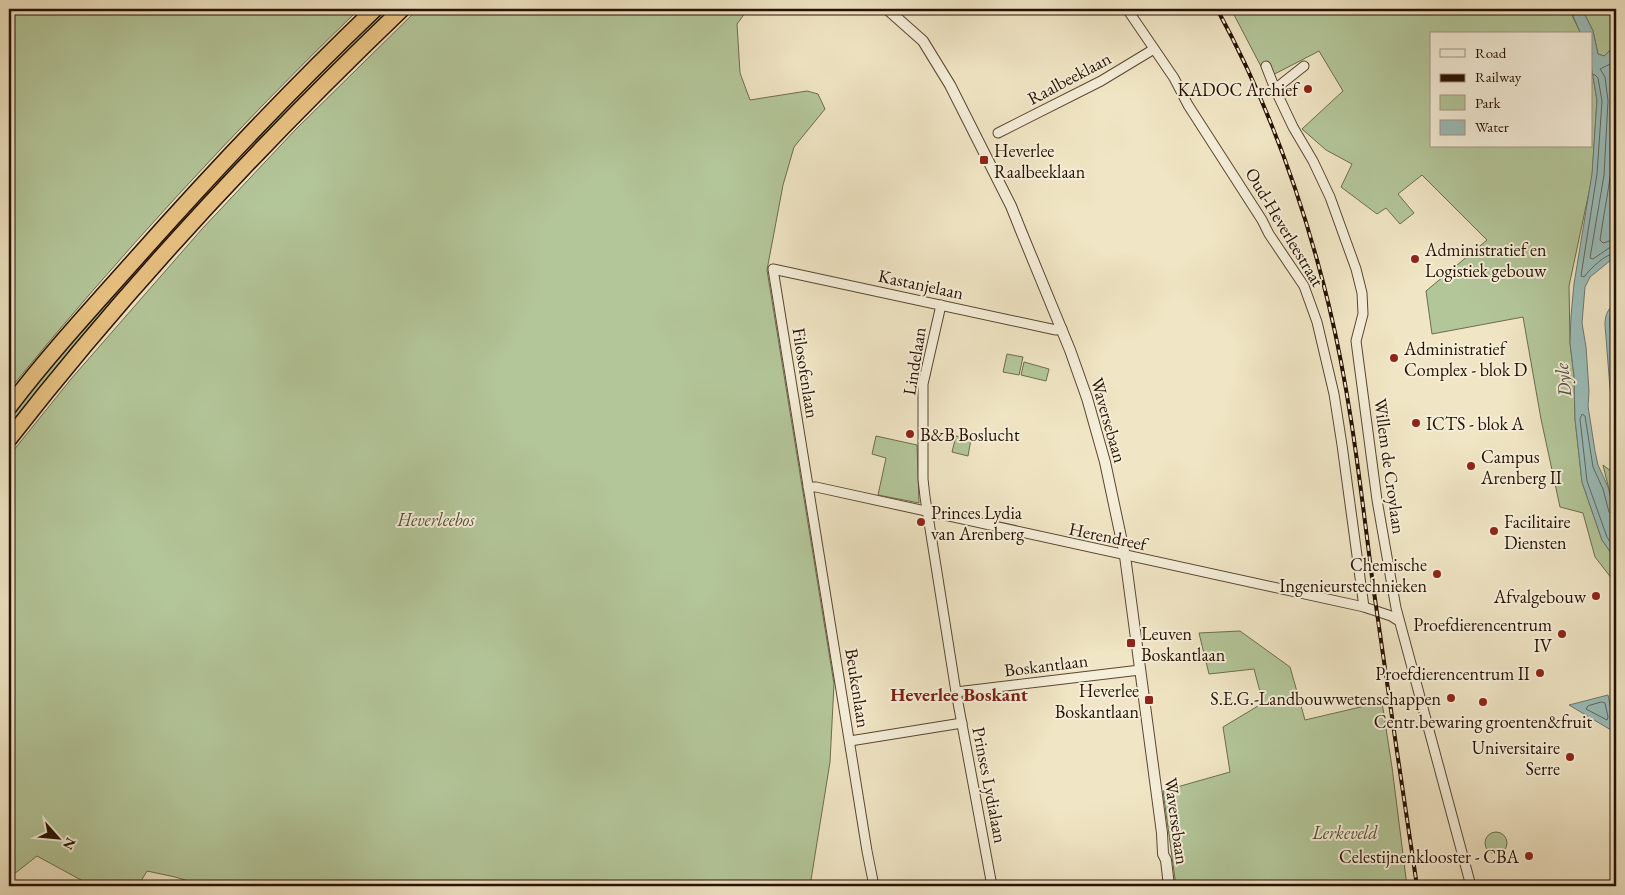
<svg xmlns="http://www.w3.org/2000/svg" width="1625" height="895" font-family="'EB Garamond',serif">
	<rect width="100%" height="100%" fill="#f0e5c4"/>
	<filter id="stains"><feTurbulence type="fractalNoise" baseFrequency=".004" numOctaves="4"/><feColorMatrix values="0 0 0 0 .2 0 0 0 0 .09 0 0 0 0 .02 0 0 0 .5 -.17"/></filter>
	<radialGradient id="worn" r=".72"><stop offset=".6" stop-color="#630" stop-opacity="0"/><stop offset="1" stop-color="#630" stop-opacity=".3"/></radialGradient>
	<g fill="#b3c699" stroke="#6d6c4c">
		<path d="M9 9H359C235 129 118 257 9 390Z"/>
		<path d="M385 9H393L97 320 9 427V418C52 362 99 309 146 257 223 171 302 88 385 9Z"/>
		<polygon points="418,9 748,9 737,24 740,73 750,100 807,91 818,94 825,109 794,147 783,185 767,270 834,684 830,762 810,886 205,886 175,877 147,871 138,886 92,886 37,856 9,878 9,456 71,379 202,229 297,128"/>
		<polygon points="1231,9 1569,9 1581,34 1431,34 1431,146 1591,146 1591,65 1597,100 1592,178 1569,286 1570,343 1574,376 1575,419 1582,482 1602,540 1616,560 1616,584 1595,557 1583,513 1560,507 1541,419 1523,317 1432,334 1426,291 1487,240 1422,175 1398,194 1414,213 1400,224 1386,208 1377,214 1341,187 1352,164 1326,150 1302,129 1343,91 1319,51 1267,78"/>
		<polygon points="1582,9 1616,9 1616,45 1604,56 1598,54 1593,31"/>
		<polygon points="1007,354 1023,357 1019,375 1003,372"/>
		<polygon points="1024,362 1049,369 1046,381 1021,375"/>
		<polygon points="876,436 917,445 919,503 878,495 886,458 872,454"/>
		<polygon points="956,436 971,439 968,456 952,452"/>
		<polygon points="1603,465 1616,475 1616,518"/>
		<polygon points="1240,631 1290,667 1305,720 1382,702 1392,767 1407,886 1176,886 1163,791 1230,772 1223,727 1263,703 1254,669 1209,674 1199,633"/>
		<circle cx="1496" cy="843" r="11"/>
	</g>
	<g fill="#9bbdba" stroke="#6d7870">
		<polygon points="1580,9 1582,9 1593,31 1598,54 1604,56 1616,45 1616,256 1590,277 1585,287 1582,323 1586,347 1589,391 1588,406 1595,451 1598,465 1608,487 1616,518 1616,560 1602,540 1582,482 1575,419 1574,376 1570,343 1571,316 1574,284 1592,174 1597,100 1591,65 1591,34 1581,34 1573,16"/>
		<path d="M1616 302V431L1613 426 1605 325C1605 314 1608 309 1616 302Z"/>
		<polygon points="1608,695 1616,733 1569,705"/>
	</g>
	<g fill="none" stroke-linecap="round" stroke-linejoin="round">
		<g stroke="#61675d" stroke-width="1">
			<polyline points="1616,61 1600,69 1605,77 1608,101 1604,175 1590,258 1593,259 1609,248 1616,246"/>
			<path d="M1616 70 1612 74C1622 129 1608 186 1600 240L1603 243 1616 239"/>
			<path d="M1591 74 1595 75 1598 78 1602 101 1597 174 1581 276 1584 277C1591 268 1605 254 1616 253"/>
			<polyline points="1616,308 1610,317 1610,325 1616,408"/>
			<polyline points="1616,515 1612,515 1609,512 1603,489 1593,467 1585,416 1582,414 1580,419 1587,481 1607,537 1616,551"/>
			<polygon points="1602,702 1605,703 1608,717 1607,720 1586,709 1588,706"/>
		</g>
		<g stroke="#594631" stroke-width="11">
			<g id="minor">
				<polyline points="1127,9 1174,78 1188,105 1262,220 1269,234 1304,286 1317,322 1334,394 1342,445 1364,607"/>
				<polyline points="1266,66 1275,89"/>
				<polyline points="1304,66 1275,89 1293,127 1313,161 1330,197 1356,269 1362,293 1363,314 1356,341 1377,500 1396,608 1471,886"/>
				<polyline points="998,133 1101,81 1154,49"/>
				<polyline points="941,305 923,384 923,479 925,497 956,692 992,886"/>
				<polyline points="808,487 816,487 1364,607 1391,616 1399,621"/>
				<polyline points="956,692 1140,670"/>
				<polyline points="850,741 962,723"/>
				<polyline points="874,886 867,851 773,269 1056,330 1062,329"/>
			</g>
		</g>
		<g stroke="#594631" stroke-width="12">
			<polyline id="tertiary" points="887,9 923,41 950,85 1011,206 1021,231 1070,350 1087,398 1105,462 1125,556 1162,833 1163,854 1166,860 1169,886"/>
		</g>
		<g stroke="#271100" stroke-width="18">
			<g id="motorway">
				<path d="M9 407C47 357 90 310 132 263 210 175 290 90 375 9"/>
				<path d="M9 439C128 286 262 143 402 9"/>
			</g>
		</g>
		<use href="#minor" stroke="#f5eed9" stroke-width="9"/>
		<use href="#tertiary" stroke="#f5eed9" stroke-width="10"/>
		<use href="#motorway" stroke="#e8c282" stroke-width="15"/>
		<g stroke="#271100" stroke-width="4">
			<path id="rail" d="M1217 9C1268 102 1304 203 1329 306 1351 397 1361 492 1373 585 1387 685 1402 786 1417 886"/>
		</g>
		<use href="#rail" stroke="#f5eed9" stroke-width="2" stroke-dasharray="5.5" stroke-linecap="butt"/>
	</g>
	<g fill="#8f2418" stroke="#f5eed9" stroke-width="2">
		<circle cx="1308" cy="89" r="5"/>
		<rect x="979" y="155" width="10" height="10" rx="2.5"/>
		<circle cx="1415" cy="259" r="5"/>
		<circle cx="1394" cy="358" r="5"/>
		<circle cx="1416" cy="423" r="5"/>
		<circle cx="910" cy="434" r="5"/>
		<circle cx="1471" cy="466" r="5"/>
		<circle cx="921" cy="522" r="5"/>
		<circle cx="1494" cy="531" r="5"/>
		<circle cx="1437" cy="574" r="5"/>
		<circle cx="1596" cy="596" r="5"/>
		<circle cx="1562" cy="634" r="5"/>
		<rect x="1126" y="638" width="10" height="10" rx="2.5"/>
		<circle cx="1540" cy="673" r="5"/>
		<circle cx="1451" cy="698" r="5"/>
		<rect x="1144" y="695" width="10" height="10" rx="2.5"/>
		<circle cx="1483" cy="702" r="5"/>
		<circle cx="1570" cy="757" r="5"/>
		<circle cx="1529" cy="856" r="5"/>
	</g>
	<g text-anchor="middle" dominant-baseline="central" stroke-width="4" stroke-linejoin="round" paint-order="stroke">
		<g font-size="18" fill="#271100" stroke="#f5eed9">
			<text transform="translate(1069 78) rotate(-28)">Raalbeeklaan</text>
			<text transform="translate(1285 227) rotate(59)">Oud-Heverleestraat</text>
			<text transform="translate(921 284) rotate(12)">Kastanjelaan</text>
			<text transform="translate(914 361) rotate(-81)">Lindelaan</text>
			<text transform="translate(806 373) rotate(81)">Filosofenlaan</text>
			<text transform="translate(1109 420) rotate(74)">Waversebaan</text>
			<text transform="translate(1390 466) rotate(82)">Willem de Croylaan</text>
			<text transform="translate(1108 536) rotate(12)">Herendreef</text>
			<text transform="translate(1046 665) rotate(-7)">Boskantlaan</text>
			<text transform="translate(858 688) rotate(81)">Beukenlaan</text>
			<text transform="translate(990 785) rotate(79)">Prinses Lydialaan</text>
			<text transform="translate(1177 821) rotate(82)">Waversebaan</text>
		</g>
		<g font-size="18" fill="#271100" stroke="#f5eed9" text-anchor="end">
			<text x="1298" y="89">KADOC Archief</text>
			<text x="994" y="150" text-anchor="start">Heverlee<tspan x="994" dy="21">Raalbeeklaan</tspan></text>
			<text x="1425" y="249" text-anchor="start">Administratief en<tspan x="1425" dy="21">Logistiek gebouw</tspan></text>
			<text x="1404" y="348" text-anchor="start">Administratief<tspan x="1404" dy="21">Complex - blok D</tspan></text>
			<text x="1426" y="423" text-anchor="start">ICTS - blok A</text>
			<text x="920" y="434" text-anchor="start">B&amp;B Boslucht</text>
			<text x="1481" y="456" text-anchor="start">Campus<tspan x="1481" dy="21">Arenberg II</tspan></text>
			<text x="931" y="512" text-anchor="start">Princes Lydia<tspan x="931" dy="21">van Arenberg</tspan></text>
			<text x="1504" y="521" text-anchor="start">Facilitaire<tspan x="1504" dy="21">Diensten</tspan></text>
			<text x="1427" y="564">Chemische<tspan x="1427" dy="21">Ingenieurstechnieken</tspan></text>
			<text x="1586" y="596">Afvalgebouw</text>
			<text x="1552" y="624">Proefdierencentrum<tspan x="1552" dy="21">IV</tspan></text>
			<text x="1141" y="633" text-anchor="start">Leuven<tspan x="1141" dy="21">Boskantlaan</tspan></text>
			<text x="1530" y="673">Proefdierencentrum II</text>
			<text x="1139" y="690">Heverlee<tspan x="1139" dy="21">Boskantlaan</tspan></text>
			<text x="1441" y="698">S.E.G.-Landbouwwetenschappen</text>
			<text x="1483" y="721" text-anchor="middle">Centr.bewaring groenten&amp;fruit</text>
			<text x="1560" y="747">Universitaire<tspan x="1560" dy="21">Serre</tspan></text>
			<text x="1519" y="856">Celestijnenklooster - CBA</text>
		</g>
		<g font-size="18" font-style="italic" fill="#585036" stroke="#f5eed9">
			<text x="436" y="519">Heverleebos</text>
			<text x="1345" y="832">Lerkeveld</text>
		</g>
		<g font-size="19" font-style="italic" fill="#504d41" stroke="#f5eed9">
			<text transform="translate(1563 380) rotate(-96)">Dyle</text>
		</g>
		<g font-size="19" font-weight="bold" fill="#7a1f14" stroke="#f5eed9">
			<text x="959" y="694">Heverlee Boskant</text>
		</g>
	</g>
	<rect width="1625" height="895" fill="none" stroke="#f0e5c4" stroke-width="30"/>
	<rect x="10" y="10" width="1605" height="875" fill="none" stroke="#271100" stroke-width="2.5"/>
	<rect x="15" y="15" width="1595" height="865" fill="none" stroke="#271100"/>
	<rect x="1430" y="32" width="162" height="115" fill="#f5eed9" stroke="#a39682"/>
	<rect x="1440" y="49" width="25" height="8" fill="#f5eed9" stroke="#a39682"/>
	<text x="1475" y="58" font-size="15" fill="#271100">Road</text>
	<rect x="1440" y="74" width="25" height="8" fill="#271100" stroke="#a39682"/>
	<text x="1475" y="82" font-size="15" fill="#271100">Railway</text>
	<rect x="1440" y="95" width="25" height="15" fill="#b3c699" stroke="#a39682"/>
	<text x="1475" y="108" font-size="15" fill="#271100">Park</text>
	<rect x="1440" y="120" width="25" height="15" fill="#9bbdba" stroke="#a39682"/>
	<text x="1475" y="132" font-size="15" fill="#271100">Water</text>
	<g transform="translate(58 838) rotate(117)" stroke="#f5eed9" stroke-width="4" paint-order="stroke">
	<path d="M0-4L9 19L0 12L-9 19Z" fill="#271100"/>
	<text y="-8" font-size="14" font-weight="bold" text-anchor="middle" fill="#271100">N</text>
	</g>
	<rect width="100%" height="100%" filter="url(#stains)"/>
	<rect width="100%" height="100%" fill="url(#worn)"/>
</svg>
